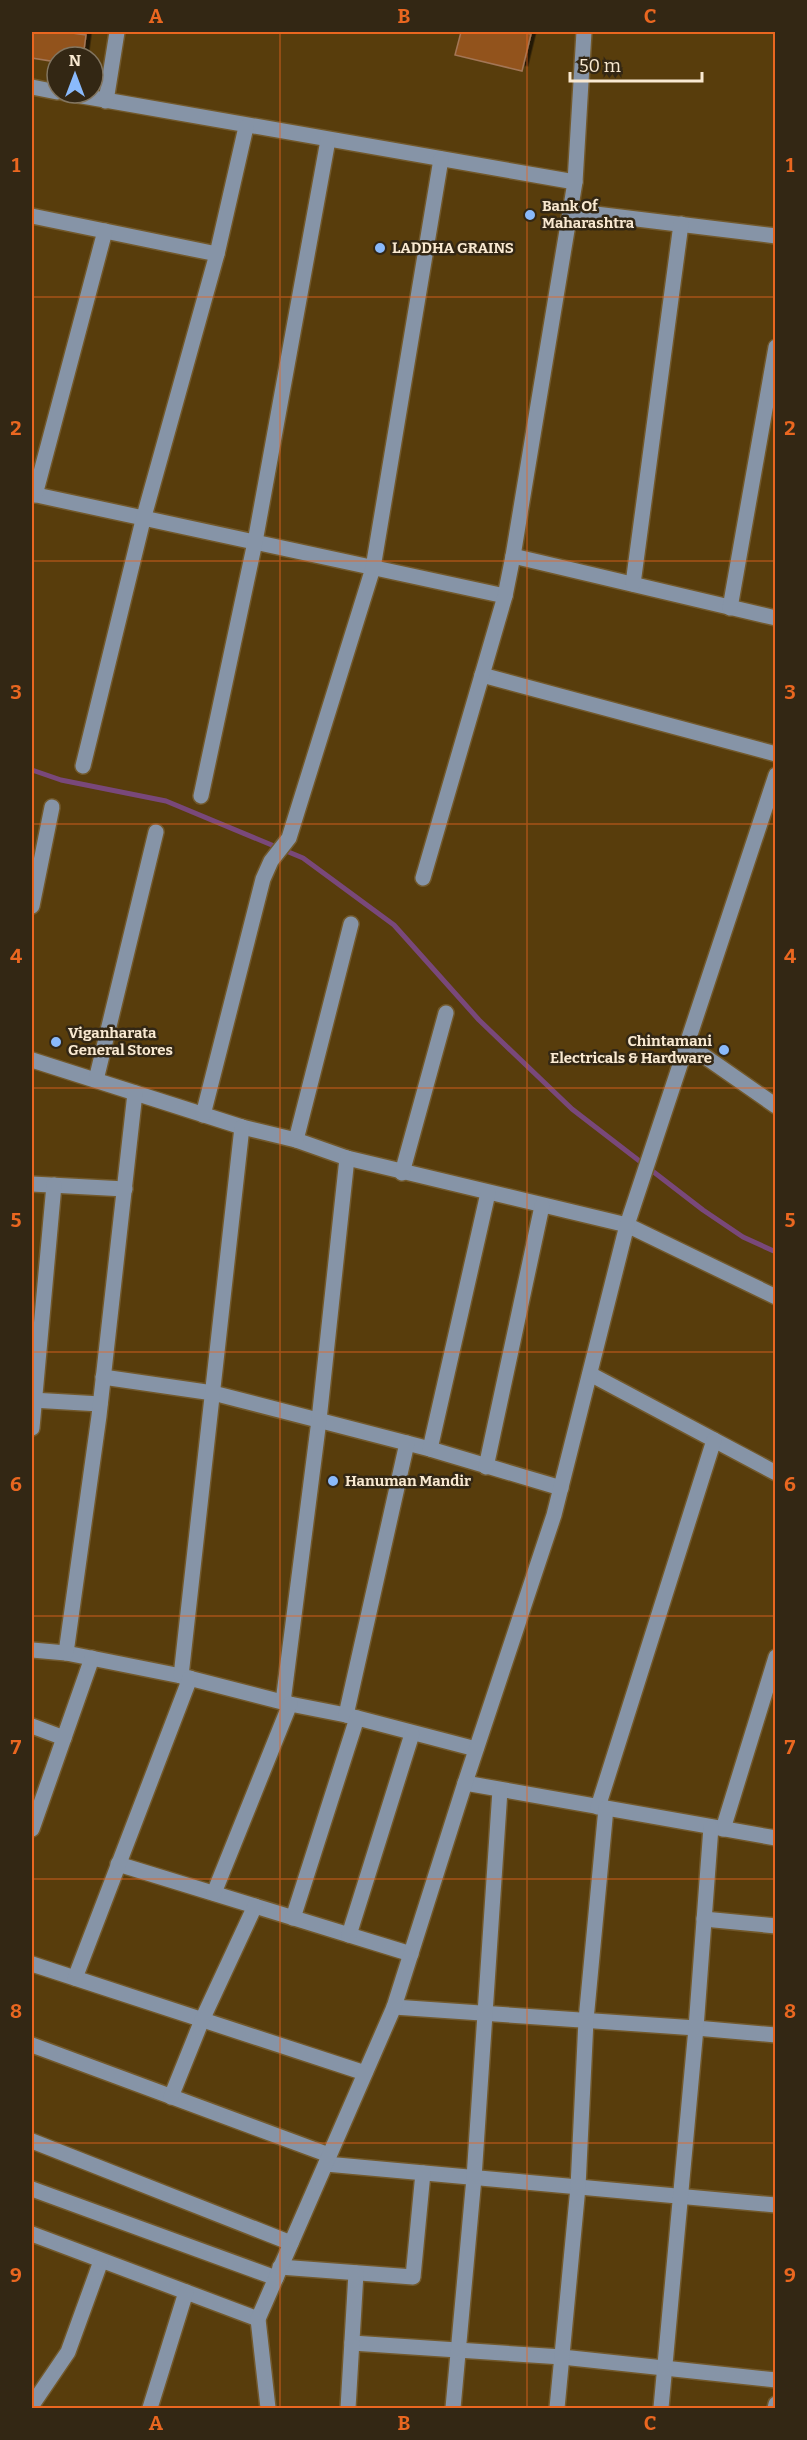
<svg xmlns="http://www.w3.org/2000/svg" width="807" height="2440" font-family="Bitter,serif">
	<defs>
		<filter id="shadow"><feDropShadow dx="5.5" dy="-5.5" stdDeviation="0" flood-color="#0009"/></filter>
	</defs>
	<rect width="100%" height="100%" fill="#583d0c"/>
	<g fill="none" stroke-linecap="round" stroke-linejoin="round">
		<polyline stroke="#79487a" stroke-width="5" points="32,770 61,780 166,801 303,858 394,925 479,1020 572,1109 703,1210 743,1237 776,1252"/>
	</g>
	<g fill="#92531c" stroke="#a37656" stroke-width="1.5" filter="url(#shadow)">
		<polygon points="32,32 65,32 86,35 83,57 57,57 57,62 32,58"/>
		<polygon points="461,32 521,32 531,34 522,71 455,55"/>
	</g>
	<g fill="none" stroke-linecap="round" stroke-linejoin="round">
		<g stroke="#72592c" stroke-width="18">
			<g id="minor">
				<polyline points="32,87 57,92"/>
				<polyline points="65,93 575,182"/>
				<polyline points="106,101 117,32"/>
				<polyline points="571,211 776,236"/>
				<polyline points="32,216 217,254"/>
				<polyline points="32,494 505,596"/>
				<polyline points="35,495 105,231"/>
				<polyline points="513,556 776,618"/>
				<polyline points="633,584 681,224"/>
				<polyline points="730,608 776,347"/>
				<polyline points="482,675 776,754"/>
				<polyline points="83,766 143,520 217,254 246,127"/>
				<polyline points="201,796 255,542 328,140"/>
				<polyline points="423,878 505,596 513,556 575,182 584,32"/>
				<polyline points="32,906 52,807"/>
				<polyline points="687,1044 776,1106"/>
				<polyline points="32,1060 242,1127 296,1140 347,1158 627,1225 776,1297"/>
				<polyline points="96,1080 156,832"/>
				<polyline points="203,1115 263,879 271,861 289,838 373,568 441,159"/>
				<polyline points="296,1140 351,924"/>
				<polyline points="402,1173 446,1013"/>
				<polyline points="32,1184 125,1189"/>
				<polyline points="590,1374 776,1473"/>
				<polyline points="103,1377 213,1393 430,1449 561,1488"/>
				<polyline points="32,1400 100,1404"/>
				<polyline points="32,1428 54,1185"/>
				<polyline points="430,1449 488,1193"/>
				<polyline points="486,1467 542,1206"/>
				<polyline points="32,1650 66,1653 181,1676 290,1704 346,1715 476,1749"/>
				<polyline points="66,1653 99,1416 135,1093"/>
				<polyline points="181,1676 242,1127"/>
				<polyline points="283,1702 319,1420 347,1158"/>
				<polyline points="346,1715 407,1443"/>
				<polyline points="32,1726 64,1738"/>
				<polyline points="465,1783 776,1838"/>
				<polyline points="598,1807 714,1440"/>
				<polyline points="32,1829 92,1658"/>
				<polyline points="723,1829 776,1657"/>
				<polyline points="118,1864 411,1954"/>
				<polyline points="214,1893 290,1704"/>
				<polyline points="293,1918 357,1718"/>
				<polyline points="704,1919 776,1926"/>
				<polyline points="349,1935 412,1734"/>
				<polyline points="32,1964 365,2073"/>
				<polyline points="75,1978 190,1678"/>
				<polyline points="394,2007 696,2028 776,2035"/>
				<polyline points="32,2045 329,2155"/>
				<polyline points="171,2097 202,2020 255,1906"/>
				<polyline points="32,2141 291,2243"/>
				<polyline points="326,2164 776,2205"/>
				<polyline points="32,2189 276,2278"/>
				<polyline points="32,2234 258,2319"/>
				<polyline points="280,2267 413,2277 423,2173"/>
				<polyline points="352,2343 562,2357 776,2380"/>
				<polyline points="32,2405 68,2352 101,2261"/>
				<polyline points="150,2408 186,2292"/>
				<polyline points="268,2408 258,2319 394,2007 465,1783 554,1515 627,1225 776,775"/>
				<polyline points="348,2408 356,2273"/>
				<polyline points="453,2408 474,2178 500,1790"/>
				<polyline points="557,2408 578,2187 586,2020 606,1808"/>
				<polyline points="661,2408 696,2028 711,1827"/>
				<polyline points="775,2408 776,2404"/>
			</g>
		</g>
		<use href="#minor" stroke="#8694a7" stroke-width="15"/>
	</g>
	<path fill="none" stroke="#ea6720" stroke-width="1.5" stroke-opacity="0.55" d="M280 32V2408M527 32V2408M32 297H776M32 561H776M32 824H776M32 1088H776M32 1352H776M32 1616H776M32 1879H776M32 2143H776"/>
	<g fill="#8abafc" stroke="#332714" stroke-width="2">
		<circle cx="530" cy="215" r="6"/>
		<circle cx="380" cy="248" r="6"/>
		<circle cx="56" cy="1042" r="6"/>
		<circle cx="724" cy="1050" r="6"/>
		<circle cx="333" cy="1481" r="6"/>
	</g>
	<g text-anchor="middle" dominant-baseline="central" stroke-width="5" stroke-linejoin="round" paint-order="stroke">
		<g font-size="15" font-weight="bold" fill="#f9e9d1" stroke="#332714" text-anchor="start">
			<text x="542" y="206">Bank Of<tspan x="542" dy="17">Maharashtra</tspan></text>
			<text x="392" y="248">LADDHA GRAINS</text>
			<text x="68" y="1033">Viganharata<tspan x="68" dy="17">General Stores</tspan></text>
			<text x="712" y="1041" text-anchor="end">Chintamani<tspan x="712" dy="17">Electricals &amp; Hardware</tspan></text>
			<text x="345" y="1481">Hanuman Mandir</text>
		</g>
	</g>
	<rect width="807" height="2440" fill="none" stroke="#332714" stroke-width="66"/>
	<g transform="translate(75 75)"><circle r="28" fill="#332714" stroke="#827560" stroke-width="1.5"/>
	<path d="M0-4.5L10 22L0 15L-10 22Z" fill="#8abafc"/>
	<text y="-9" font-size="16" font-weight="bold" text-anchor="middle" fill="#f9e9d1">N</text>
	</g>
	<path d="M570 72v9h132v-9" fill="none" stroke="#f9e9d1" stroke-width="3"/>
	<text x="579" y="72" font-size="18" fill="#f9e9d1" stroke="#332714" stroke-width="4.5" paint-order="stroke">50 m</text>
	<rect x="33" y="33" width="741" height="2374" fill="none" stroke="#ea6720" stroke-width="2"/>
	<g font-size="20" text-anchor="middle" font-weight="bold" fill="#ea6720">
		<text x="156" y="23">A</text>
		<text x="404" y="23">B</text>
		<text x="650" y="23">C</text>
		<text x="16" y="172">1</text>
		<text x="790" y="172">1</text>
		<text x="16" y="435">2</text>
		<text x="790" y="435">2</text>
		<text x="16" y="699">3</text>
		<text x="790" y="699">3</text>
		<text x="16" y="963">4</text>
		<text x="790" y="963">4</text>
		<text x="16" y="1227">5</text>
		<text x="790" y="1227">5</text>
		<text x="16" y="1491">6</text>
		<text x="790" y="1491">6</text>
		<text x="16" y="1754">7</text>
		<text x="790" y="1754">7</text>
		<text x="16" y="2018">8</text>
		<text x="790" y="2018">8</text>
		<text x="16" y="2282">9</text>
		<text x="790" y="2282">9</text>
		<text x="156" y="2430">A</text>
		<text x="404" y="2430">B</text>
		<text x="650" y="2430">C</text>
	</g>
</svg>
